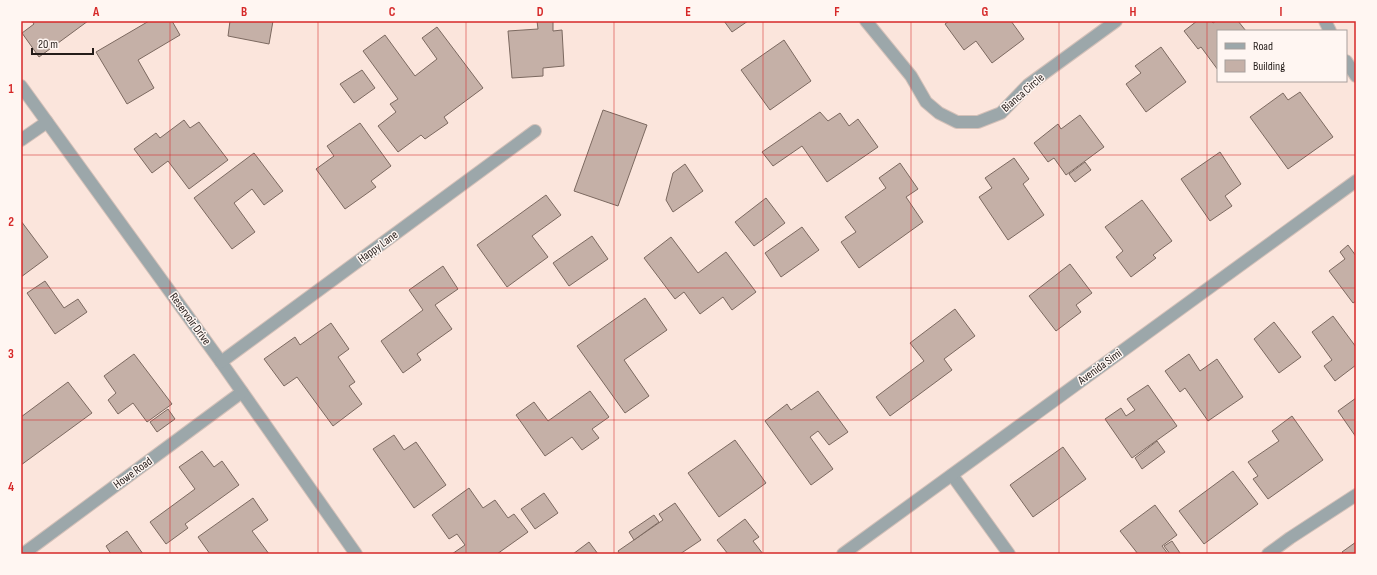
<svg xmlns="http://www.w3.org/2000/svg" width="1377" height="575" font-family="'Sofia Sans Condensed',sans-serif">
	<rect width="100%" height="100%" fill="#fbe5dc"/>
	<g fill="#c5b0a7" stroke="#7c6960">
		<polygon points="32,21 88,21 39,57 22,33 34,24"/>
		<polygon points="149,21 172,21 180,35 138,60 154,88 127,104 96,52"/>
		<polygon points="230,21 273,21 269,44 228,36"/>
		<polygon points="537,21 553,21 553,31 562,30 564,66 543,68 543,76 512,78 508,31 538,29"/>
		<polygon points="724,21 748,21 732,32"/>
		<polygon points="949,21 1011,21 1024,39 992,63 976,41 964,50 945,24"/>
		<polygon points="1197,21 1211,21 1213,23 1216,21 1238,21 1246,31 1218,31 1218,70 1201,47 1198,49 1184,31"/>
		<polygon points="437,27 483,88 444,117 448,123 425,139 421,135 398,152 378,126 396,112 390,104 398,99 363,51 385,35 415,76 437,59 422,38"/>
		<polygon points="784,40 811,81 770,110 741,70"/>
		<polygon points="1161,47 1186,82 1146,112 1126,84 1141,73 1135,66"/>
		<polygon points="362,70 375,88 354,103 340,84"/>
		<polygon points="1300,92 1333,137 1288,169 1250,117 1283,93 1288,100"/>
		<polygon points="603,110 647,125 618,206 574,191"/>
		<polygon points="820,112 828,121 840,113 849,126 858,119 878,147 827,182 802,146 773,166 762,152"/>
		<polygon points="1080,115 1104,147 1066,175 1054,158 1048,162 1034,143 1058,124 1061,129"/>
		<polygon points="184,120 190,128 199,122 228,160 189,189 168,161 152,173 134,149 156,133 160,138"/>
		<polygon points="360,123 391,166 371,181 376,187 345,209 316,169 334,156 327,146"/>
		<polygon points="1220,152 1241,184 1225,196 1232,206 1210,221 1181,179"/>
		<polygon points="254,153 283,191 264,205 252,189 234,203 255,232 232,249 194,198"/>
		<polygon points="1014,158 1029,179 1023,184 1044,215 1008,240 979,197 992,188 985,178"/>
		<polygon points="1085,162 1091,170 1075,182 1069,174"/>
		<polygon points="900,163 918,189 906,197 923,222 859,268 841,242 856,232 845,217 886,188 879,178"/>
		<polygon points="685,164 703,191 673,212 666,200 673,173"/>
		<polygon points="546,195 561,215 532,236 548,257 507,287 477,245"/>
		<polygon points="766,198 785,223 754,246 735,222"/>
		<polygon points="1142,200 1172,241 1153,255 1156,258 1131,277 1116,257 1123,251 1105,227"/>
		<polygon points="21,221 48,257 21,277"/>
		<polygon points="802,227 819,250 781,277 765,253"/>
		<polygon points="592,236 608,259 569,286 553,263"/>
		<polygon points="671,237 698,273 726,252 756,292 732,310 723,297 700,314 684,292 675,299 644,258"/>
		<polygon points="1348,245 1356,256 1356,301 1353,303 1329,271 1345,259 1340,252"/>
		<polygon points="1070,264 1092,293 1076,305 1081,312 1056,331 1029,296"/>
		<polygon points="443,266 458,289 435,305 452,329 417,354 421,360 403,373 381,341 423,310 409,290"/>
		<polygon points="45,281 64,308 78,299 87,312 55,334 27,293"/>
		<polygon points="645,298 667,330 624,360 649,396 625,413 577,346"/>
		<polygon points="955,309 975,336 944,359 952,370 890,416 876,397 924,361 910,343"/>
		<polygon points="1333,316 1356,347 1356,365 1335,381 1324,366 1332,360 1312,332"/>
		<polygon points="1274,322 1301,357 1279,373 1254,339"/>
		<polygon points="331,323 349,349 338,357 355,382 349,386 362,404 333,426 297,377 284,386 264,359 295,337 300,345"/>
		<polygon points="134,354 172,404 147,422 133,403 118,414 108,400 116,393 104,376"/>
		<polygon points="1189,354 1200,371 1217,359 1243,397 1208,421 1185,388 1180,392 1165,371"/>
		<polygon points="68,382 92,413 21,465 21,417"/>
		<polygon points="1148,385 1177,426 1132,458 1105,419 1121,408 1126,416 1135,410 1127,399"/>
		<polygon points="590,391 609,417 592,429 599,438 582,450 572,437 545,456 516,415 534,402 548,421"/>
		<polygon points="818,391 848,432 829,445 818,431 810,437 833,469 811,485 765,421 787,404 791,410"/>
		<polygon points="1356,398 1356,437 1338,411"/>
		<polygon points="168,409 175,419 157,432 150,422"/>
		<polygon points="1292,416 1323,460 1268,499 1253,479 1258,476 1248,462 1279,441 1272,431"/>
		<polygon points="394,435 404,450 416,442 446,485 414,508 373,449"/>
		<polygon points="735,440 766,483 719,517 688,473"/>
		<polygon points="1157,441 1165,452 1142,469 1135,458"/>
		<polygon points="1063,447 1086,479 1033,517 1010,485"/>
		<polygon points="202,451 214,467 222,461 239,485 185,524 188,528 166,544 150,522 195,489 179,467"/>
		<polygon points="1233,471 1258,504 1204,544 1179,511"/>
		<polygon points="469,488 483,508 495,500 508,518 514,514 528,532 497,554 452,554 465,545 457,534 449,539 432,515"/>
		<polygon points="544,493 558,513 535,529 521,509"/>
		<polygon points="253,498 268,520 252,531 269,554 210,554 198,537"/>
		<polygon points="675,503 701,540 680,554 620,554 618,551 663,520 659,514"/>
		<polygon points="1155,505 1177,535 1162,546 1168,554 1138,554 1120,531"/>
		<polygon points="654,515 659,522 634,540 629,532"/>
		<polygon points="745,519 759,537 753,541 763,554 728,554 717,540"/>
		<polygon points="127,531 143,554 111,554 106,546"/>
		<polygon points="1172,541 1180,553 1178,554 1170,554 1164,546"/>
		<polygon points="589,542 598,554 573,554"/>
		<polygon points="1356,542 1356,554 1344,554 1342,552"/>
	</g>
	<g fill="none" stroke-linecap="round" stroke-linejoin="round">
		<g stroke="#d4c1b9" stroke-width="14">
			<g id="minor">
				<polyline points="866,21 911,76 926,102 939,113 957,122 978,122 1001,113 1028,85 1116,21"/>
				<polyline points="1325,21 1330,31"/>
				<polyline points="1346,61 1356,76"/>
				<polyline points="21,86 221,362 356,554"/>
				<polyline points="21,140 47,122"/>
				<polyline points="221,362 535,131"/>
				<polyline points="952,475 1009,554"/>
				<polyline points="23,554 242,392"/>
				<polyline points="843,554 1356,181"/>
				<polyline points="1268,554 1290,538 1356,495"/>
			</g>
		</g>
		<use href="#minor" stroke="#9ca7aa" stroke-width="12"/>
	</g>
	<path fill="none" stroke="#d62828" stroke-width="1" stroke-opacity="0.55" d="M170 21V554M318 21V554M466 21V554M614 21V554M763 21V554M911 21V554M1059 21V554M1207 21V554M21 155H1356M21 288H1356M21 420H1356"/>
	<g text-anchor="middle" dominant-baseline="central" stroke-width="3" stroke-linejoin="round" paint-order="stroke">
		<g font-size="12" fill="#251d1a" stroke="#fff6f2">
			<text transform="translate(1023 93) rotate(-41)">Bianca Circle</text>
			<text transform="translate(378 247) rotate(-36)">Happy Lane</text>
			<text transform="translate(190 319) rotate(54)">Reservoir Drive</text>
			<text transform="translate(1100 367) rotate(-36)">Avenida Simi</text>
			<text transform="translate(133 473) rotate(-36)">Howe Road</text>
		</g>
	</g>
	<rect width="1377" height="575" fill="none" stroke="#fff6f2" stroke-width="44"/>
	<rect x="1217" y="30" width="130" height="52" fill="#fff6f2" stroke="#a89f9c"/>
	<rect x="1225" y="43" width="20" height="6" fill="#9ca7aa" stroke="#a89f9c"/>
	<text x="1253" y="50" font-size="12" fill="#251d1a">Road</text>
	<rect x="1225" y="60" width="20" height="12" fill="#c5b0a7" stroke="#a89f9c"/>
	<text x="1253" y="70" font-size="12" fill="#251d1a">Building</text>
	<path d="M32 48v6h61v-6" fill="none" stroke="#251d1a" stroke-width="2"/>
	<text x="38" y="48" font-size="12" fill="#251d1a" stroke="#fff6f2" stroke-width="3" paint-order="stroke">20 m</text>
	<rect x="22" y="22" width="1333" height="531" fill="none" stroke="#d62828" stroke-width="1.5"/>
	<g font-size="13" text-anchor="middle" font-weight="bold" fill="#d62828">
		<text x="96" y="16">A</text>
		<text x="244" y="16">B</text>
		<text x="392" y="16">C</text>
		<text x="540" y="16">D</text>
		<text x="688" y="16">E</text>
		<text x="837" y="16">F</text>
		<text x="985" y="16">G</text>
		<text x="1133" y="16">H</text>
		<text x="1281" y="16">I</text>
		<text x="11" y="93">1</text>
		<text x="11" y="226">2</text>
		<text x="11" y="358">3</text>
		<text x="11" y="491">4</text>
	</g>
</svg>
